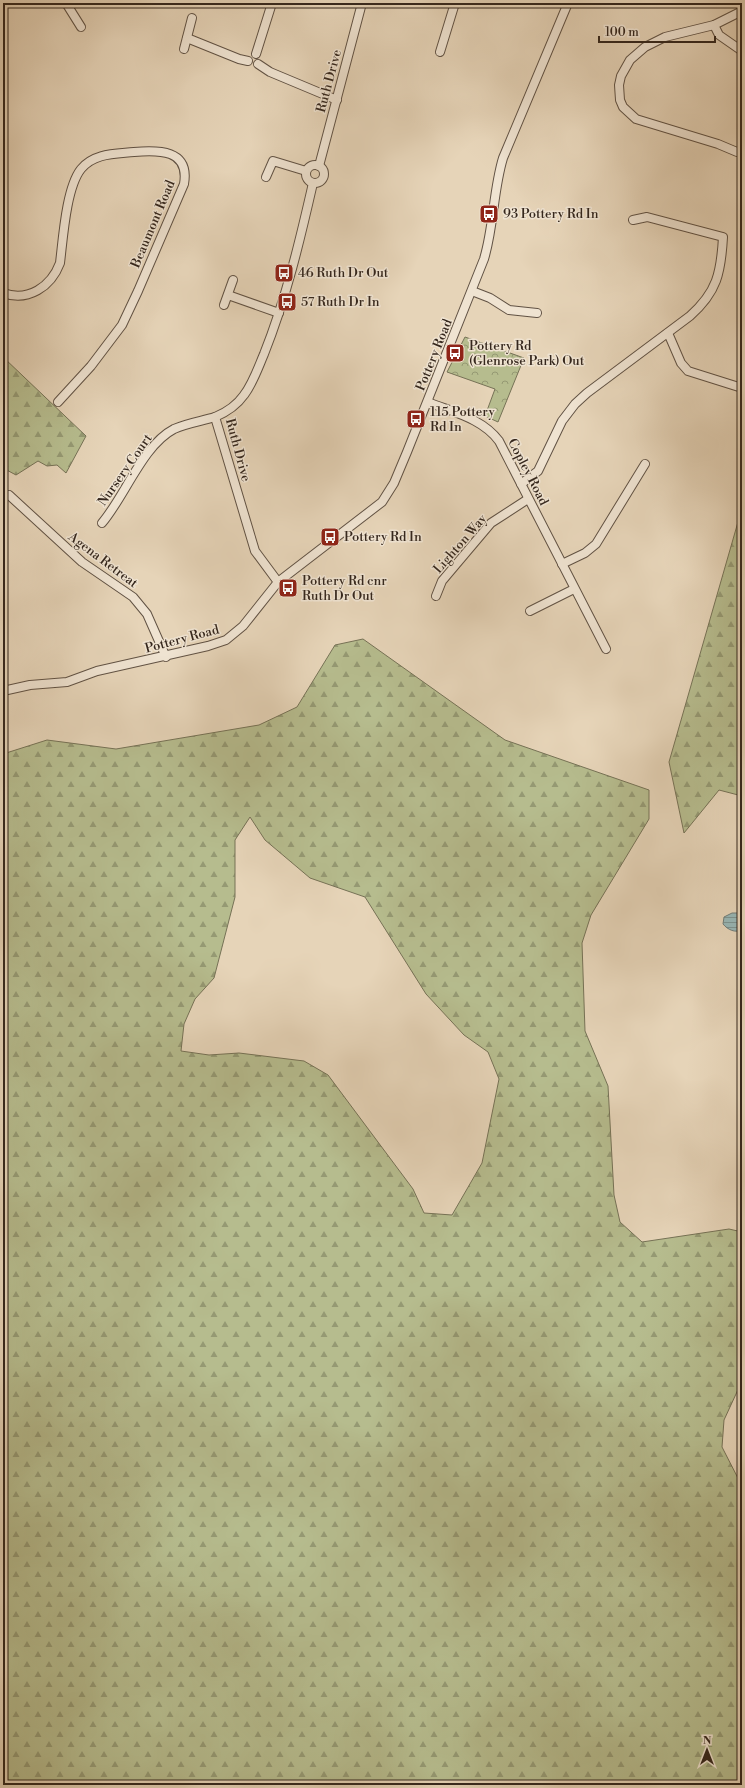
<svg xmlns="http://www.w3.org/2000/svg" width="745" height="1788" font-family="'Libre Bodoni',serif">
	<defs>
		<pattern id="forest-firs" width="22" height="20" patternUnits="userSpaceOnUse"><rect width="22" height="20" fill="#b6bc8e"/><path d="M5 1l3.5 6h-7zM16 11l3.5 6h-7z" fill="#959973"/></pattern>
		<pattern id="park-crowns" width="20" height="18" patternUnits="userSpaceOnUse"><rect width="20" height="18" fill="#b6bc8e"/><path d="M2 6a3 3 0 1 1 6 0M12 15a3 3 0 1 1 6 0" fill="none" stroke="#959973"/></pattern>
		<pattern id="water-rules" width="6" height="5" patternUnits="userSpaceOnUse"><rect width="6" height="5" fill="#98b7b6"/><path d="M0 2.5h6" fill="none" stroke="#7d9593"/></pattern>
	</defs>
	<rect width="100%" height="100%" fill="#e6d4b8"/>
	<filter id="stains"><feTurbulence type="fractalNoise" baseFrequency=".005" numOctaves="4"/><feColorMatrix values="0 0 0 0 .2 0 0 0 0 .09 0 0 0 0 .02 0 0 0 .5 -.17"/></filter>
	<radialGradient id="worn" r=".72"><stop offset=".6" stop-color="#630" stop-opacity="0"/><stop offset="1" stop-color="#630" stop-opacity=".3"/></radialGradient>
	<g fill="url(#forest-firs)" stroke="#767256" fill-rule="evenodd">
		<polygon points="3,357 86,436 66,473 57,465 47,466 38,461 16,475 3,468"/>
		<polygon points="742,508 742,796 719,790 684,833 669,762"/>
		<path d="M363 639 505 740 649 790V819L591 915 582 943 585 1031 608 1086 614 1195 620 1222 642 1242 729 1229 742 1232V1381L724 1420 722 1447 742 1486V1785H3V754L47 740 116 749 259 725 297 707 335 645ZM250 817 265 840 310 878 365 897 426 994 464 1035 488 1052 499 1079 482 1163 452 1215 424 1213 413 1189 328 1075 304 1061 239 1053 209 1055 181 1051 184 1024 195 999 214 978 235 897V840Z"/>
	</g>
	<polygon fill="url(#park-crowns)" stroke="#767256" points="465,337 524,358 498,422 485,416 495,389 447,372"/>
	<path fill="url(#water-rules)" stroke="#707d79" d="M732 913H738L742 916V930C735 933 728 930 723 924L724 917Z"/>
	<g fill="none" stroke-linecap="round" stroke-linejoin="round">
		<g stroke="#615244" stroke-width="10">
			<g id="minor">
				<polyline points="66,3 81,27"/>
				<polyline points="714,25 719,35 742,51"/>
				<polyline points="187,38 239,59 248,61"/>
				<polyline points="184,49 192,18"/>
				<polyline points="440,52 455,3"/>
				<polyline points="256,54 272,3"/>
				<polyline points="258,64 270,72 337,100"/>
				<polyline points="737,152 718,144 636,119 623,107 620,100 619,85 621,76 630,60 645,47 665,37 714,25 742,11"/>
				<circle cx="315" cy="174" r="9"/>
				<polyline points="319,166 362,3"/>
				<polyline points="266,177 273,161 306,171"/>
				<polyline points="472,291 490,298 509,310 537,313"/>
				<path d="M3 293C28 302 51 287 60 263 63 239 66 188 81 169 94 153 115 154 134 152 158 150 190 149 184 184L138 291 122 325 91 366 58 402"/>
				<polyline points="228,295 279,313"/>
				<polyline points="224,305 233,280"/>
				<polyline points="668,333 681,363 688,371 742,388"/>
				<path d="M428 402C452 412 482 418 499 441L606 649"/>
				<path d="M521 484 538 471 562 421 575 404 587 393 690 316C717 292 721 273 723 237L647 217 633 220"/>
				<polyline points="9,495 82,562 133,597 147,614 166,657"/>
				<path d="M102 523C125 496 143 445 174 429 187 423 202 421 215 417"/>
				<polyline points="562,564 585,553 596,544 645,464"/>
				<path d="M278 582 255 551 215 417C227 412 237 405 244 395 253 383 258 368 264 354 286 299 300 240 313 183"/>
				<polyline points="436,596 442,581 491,523 528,499"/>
				<polyline points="530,611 574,589"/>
				<path d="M3 691 30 685 67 682 97 671 208 646 226 640 243 626 278 582 382 502 394 483 407 452 484 259C494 226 493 191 503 158L568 3"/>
			</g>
		</g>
		<use href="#minor" stroke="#efe3d1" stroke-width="8"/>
	</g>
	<defs>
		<g id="bus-square" transform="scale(1)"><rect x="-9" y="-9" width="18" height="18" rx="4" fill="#8f2418" stroke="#efe3d1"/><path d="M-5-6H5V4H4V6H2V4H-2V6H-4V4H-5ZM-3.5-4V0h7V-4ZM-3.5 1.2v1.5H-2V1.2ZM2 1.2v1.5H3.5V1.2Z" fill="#fff"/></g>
	</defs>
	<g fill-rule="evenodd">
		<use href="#bus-square" x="489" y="214"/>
		<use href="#bus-square" x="284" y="273"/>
		<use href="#bus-square" x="287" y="302"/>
		<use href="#bus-square" x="455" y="353"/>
		<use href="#bus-square" x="416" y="419"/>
		<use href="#bus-square" x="330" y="537"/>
		<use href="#bus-square" x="288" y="588"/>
	</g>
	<g text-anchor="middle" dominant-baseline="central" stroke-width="3" stroke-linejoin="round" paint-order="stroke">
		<g font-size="13" fill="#35271d" stroke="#efe3d1">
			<text transform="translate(329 81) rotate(-75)">Ruth Drive</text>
			<text transform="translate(153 224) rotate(-67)">Beaumont Road</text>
			<text transform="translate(434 355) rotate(-68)">Pottery Road</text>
			<text transform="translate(238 450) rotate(75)">Ruth Drive</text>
			<text transform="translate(125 470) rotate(-55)">Nursery Court</text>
			<text transform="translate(528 472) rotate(63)">Copley Road</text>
			<text transform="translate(460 544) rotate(-49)">Lighton Way</text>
			<text transform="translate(103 560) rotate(37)">Agena Retreat</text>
			<text transform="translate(182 639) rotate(-15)">Pottery Road</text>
		</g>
		<g font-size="13" fill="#35271d" stroke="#efe3d1" text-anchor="start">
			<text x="503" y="214">93 Pottery Rd In</text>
			<text x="298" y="273">46 Ruth Dr Out</text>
			<text x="301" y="302">57 Ruth Dr In</text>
			<text x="469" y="346">Pottery Rd<tspan x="469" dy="15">(Glenrose Park) Out</tspan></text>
			<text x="430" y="412">115 Pottery<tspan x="430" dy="15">Rd In</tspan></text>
			<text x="344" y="537">Pottery Rd In</text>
			<text x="302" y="581">Pottery Rd cnr<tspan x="302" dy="15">Ruth Dr Out</tspan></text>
		</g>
	</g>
	<rect width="745" height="1788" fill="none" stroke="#e6d4b8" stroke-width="16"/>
	<rect x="4" y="4" width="737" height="1780" fill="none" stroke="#35271d" stroke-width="2"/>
	<rect x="8" y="8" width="729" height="1772" fill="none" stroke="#35271d"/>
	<g transform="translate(707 1750)" stroke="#efe3d1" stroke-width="3" paint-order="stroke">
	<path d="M0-3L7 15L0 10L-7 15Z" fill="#35271d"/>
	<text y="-6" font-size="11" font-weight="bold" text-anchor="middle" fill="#35271d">N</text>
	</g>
	<path d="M599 36v6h116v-6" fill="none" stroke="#35271d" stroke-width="2"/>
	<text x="605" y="36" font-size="12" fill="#35271d" stroke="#efe3d1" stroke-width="3" paint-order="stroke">100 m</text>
	<rect width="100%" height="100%" filter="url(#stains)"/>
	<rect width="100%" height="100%" fill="url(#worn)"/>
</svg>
